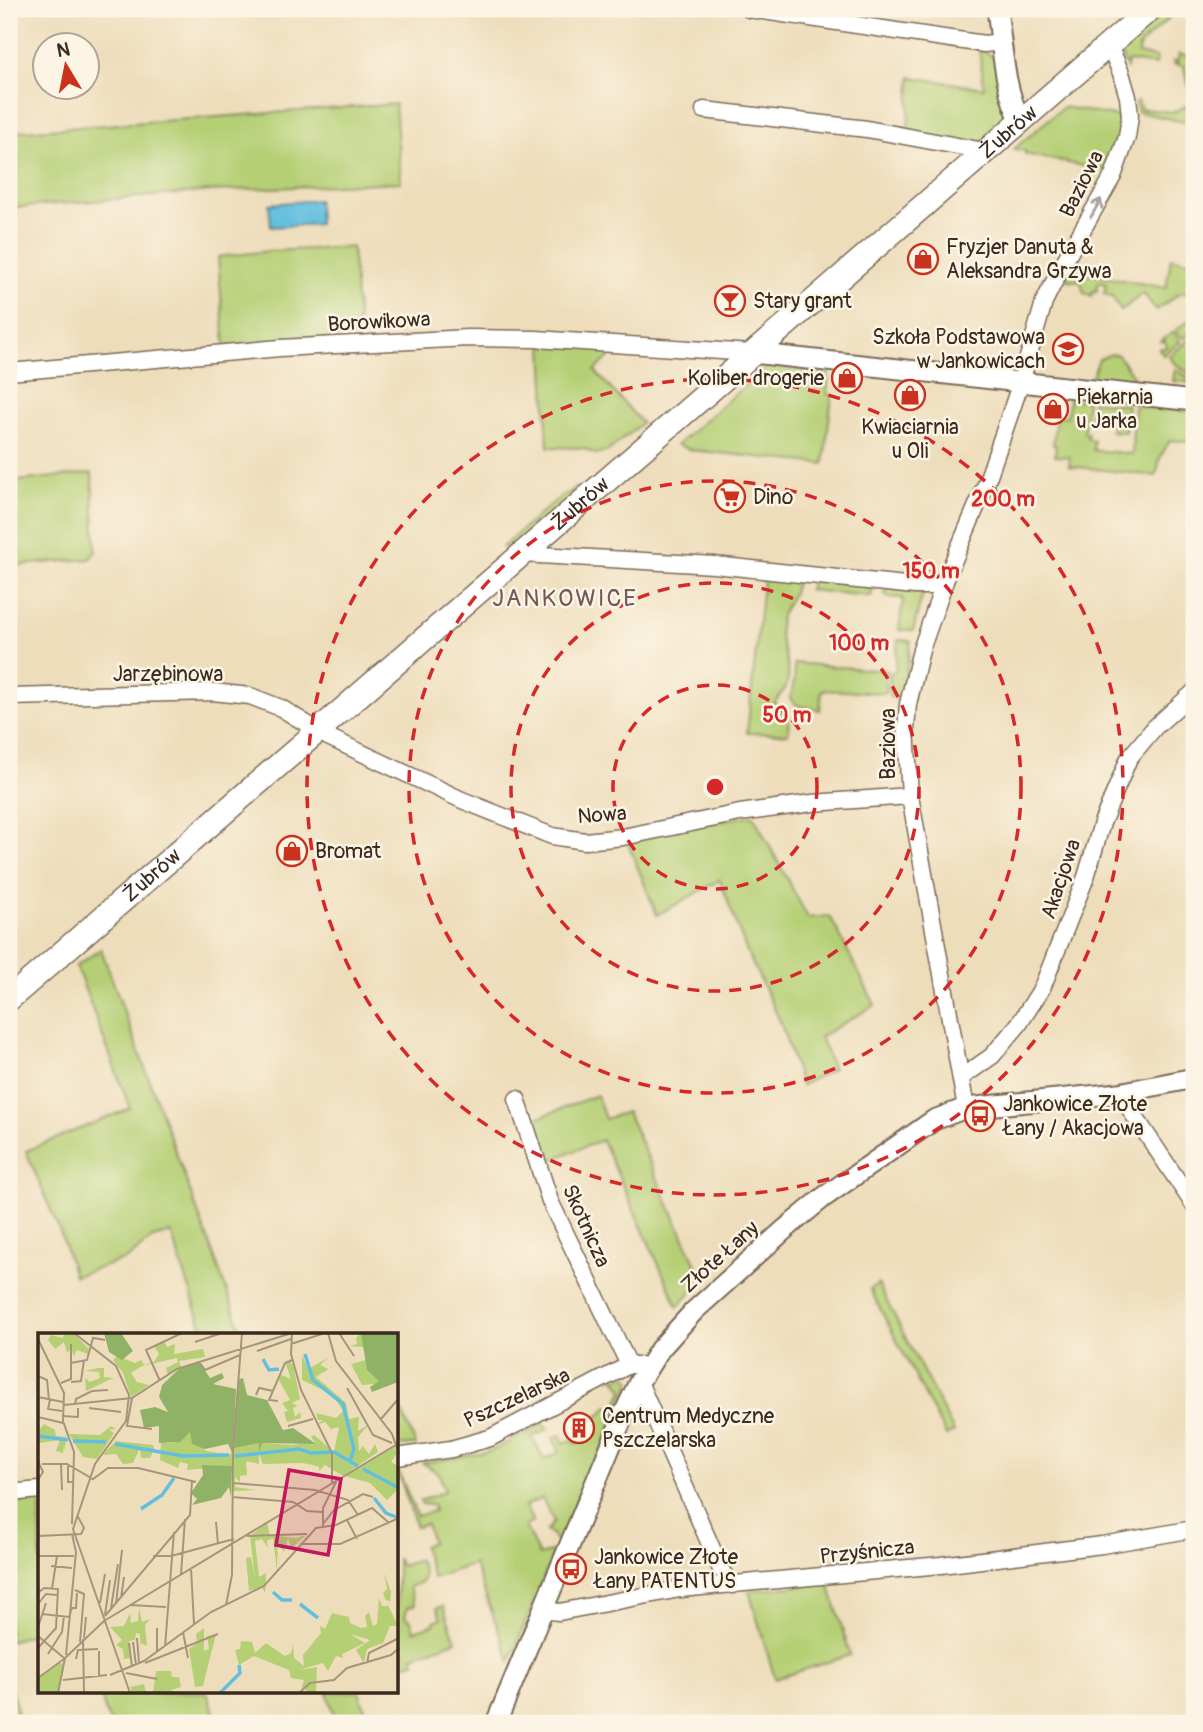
<svg xmlns="http://www.w3.org/2000/svg" width="1203" height="1732" font-family="Pangolin,sans-serif">
	<rect width="100%" height="100%" fill="#fcf5e5"/>
	<filter id="ink" filterUnits="userSpaceOnUse"><feTurbulence type="fractalNoise" baseFrequency=".0143" numOctaves="2"/><feDisplacementMap in="SourceGraphic" scale="14" xChannelSelector="R" yChannelSelector="G"/><feConvolveMatrix kernelMatrix="1 2 1 2 8 2 1 2 1" color-interpolation-filters="sRGB"/></filter>
	<filter id="wash" filterUnits="userSpaceOnUse"><feTurbulence type="fractalNoise" baseFrequency=".00686" numOctaves="4" result="noise"/><feDisplacementMap in="SourceGraphic" scale="28" xChannelSelector="R" yChannelSelector="G"/><feGaussianBlur stdDeviation="1.57" result="paint"/><feColorMatrix in="noise" values="0 0 0 0 0 0 0 0 0 0 0 0 0 0 0 0 0 1.4 0 .05"/><feComposite in="paint" operator="in"/></filter>
	<g filter="url(#wash)">
		<rect width="100%" height="100%" fill="#edb"/>
		<g fill="#b5cf74" stroke="#787c49" stroke-width="2">
			<polygon points="1165,10 1172,15 1140,45 1138,54 1157,58 1155,65 1128,61 1127,68 1119,51"/>
			<polygon points="979,47 996,59 1007,109 999,129 986,140 971,145 908,132 911,77 984,88"/>
			<polygon points="1179,54 1194,57 1194,124 1138,112 1135,103 1138,101 1141,109 1174,112 1194,102 1183,66 1174,64 1173,61 1177,62"/>
			<polygon points="395,104 401,182 211,191 9,208 9,132"/>
			<polygon points="1063,107 1125,118 1118,146 1107,171 1025,154 1026,151 1014,149"/>
			<polygon points="352,247 359,336 225,346 218,257 269,251"/>
			<polygon points="1171,258 1194,262 1194,294 1181,292 1156,310 1143,293 1121,311 1112,296 1104,294 1106,284 1099,282 1096,292 1093,291 1092,296 1084,293 1080,280 1073,281 1065,279 1068,270 1166,288"/>
			<polygon points="1194,317 1194,332 1183,339 1176,330"/>
			<polygon points="1174,332 1180,342 1163,355 1159,349 1167,347 1165,341 1159,342"/>
			<polygon points="1194,336 1194,341 1190,374 1174,363 1169,356"/>
			<polygon points="543,345 618,348 595,371 642,423 608,451 595,454 583,448 548,447"/>
			<polygon points="1111,354 1118,355 1138,383 1146,383 1128,385 1094,382 1091,379 1099,359"/>
			<polygon points="1194,356 1194,383 1173,381 1175,369 1191,379"/>
			<polygon points="767,366 829,373 827,394 832,395 824,464 691,450 677,445"/>
			<polygon points="1069,399 1087,401 1084,433 1088,433 1087,439 1094,440 1093,450 1132,454 1134,406 1194,412 1194,442 1170,440 1160,458 1156,476 1069,466 1070,457 1055,456 1056,445 1053,445 1056,419 1059,416 1067,417"/>
			<polygon points="1092,401 1127,405 1125,432 1111,431 1112,422 1090,419"/>
			<polygon points="92,473 96,551 90,559 9,566 9,482"/>
			<polygon points="576,488 580,495 522,549 502,547 554,502"/>
			<path d="M764 575 796 578C797 593 784 605 780 619 775 642 793 661 787 684 785 691 778 698 774 703L789 716 788 734 747 733Z"/>
			<polygon points="811,580 872,586 872,595 868,596 809,590"/>
			<polygon points="887,588 923,592 913,631 899,630 903,598 888,597 885,593"/>
			<polygon points="898,640 911,641 902,699 889,697 891,672 895,672"/>
			<path d="M794 663 887 671 885 693 822 690 820 710C809 708 795 708 790 698L795 679Z"/>
			<polygon points="753,815 808,918 830,916 875,1005 820,1037 833,1069 801,1085 780,1021 747,952 720,880 657,915 629,846 629,838"/>
			<polygon points="101,949 243,1335 205,1335 171,1233 153,1238 127,1259 74,1276 61,1234 26,1151 130,1108 76,966"/>
			<polygon points="597,1095 605,1119 627,1112 703,1280 678,1307 602,1140 543,1163 529,1121"/>
			<polygon points="878,1284 954,1432 946,1436 870,1289"/>
			<polygon points="627,1376 631,1380 592,1473 587,1475 558,1544 552,1534 546,1531 554,1522 542,1498 525,1506 533,1522 525,1526 539,1556 550,1552 553,1555 510,1661 474,1564 433,1578 423,1546 432,1542 426,1524 416,1527 397,1468 417,1516 434,1511 433,1505 422,1504 420,1501 445,1491 439,1474 423,1463 491,1451 545,1423 548,1429 532,1437 544,1460 560,1452 553,1438 560,1435 564,1443 573,1439 575,1444 598,1433 593,1422 608,1406 614,1410 623,1390 615,1378"/>
			<polygon points="397,1400 416,1445 397,1446"/>
			<polygon points="40,1500 40,1632 9,1641 9,1503"/>
			<polygon points="397,1558 401,1566 419,1560 424,1575 422,1582 409,1587 415,1605 407,1608 405,1617 411,1620 414,1631 435,1624 434,1621 441,1618 437,1608 443,1606 456,1641 413,1656 415,1662 397,1666"/>
			<polygon points="829,1583 850,1655 775,1679 749,1591"/>
			<polygon points="9,1683 21,1723 11,1723 9,1715"/>
			<polygon points="99,1692 207,1692 218,1723 110,1723"/>
			<polygon points="327,1692 359,1692 370,1723 337,1723"/>
		</g>
		<polygon fill="#62bfe0" stroke="#4e747f" stroke-width="2" points="318,200 319,224 271,227 269,204"/>
	</g>
	<g filter="url(#ink)">
		<g fill="none" stroke-linecap="round" stroke-linejoin="round">
			<g stroke="#7a6955" stroke-width="19">
				<g id="minor">
					<polyline points="749,9 984,44 1002,42"/>
					<polyline points="704,110 867,129 984,151"/>
					<polyline points="9,372 280,348 468,338 536,339 752,353"/>
					<polyline points="522,554 714,565 915,586 931,586 945,581"/>
					<polyline points="9,697 213,692 250,696 281,708 328,737 462,800 552,836 585,841 623,837 740,813 812,803 910,796"/>
					<polyline points="962,1077 992,1056 1019,1024 1042,988 1086,877 1102,823 1129,758 1155,727 1194,692"/>
					<polyline points="1119,1093 1194,1205"/>
					<polyline points="517,1099 550,1201 629,1365"/>
					<polyline points="966,1108 910,796 906,728 908,704 921,650 945,581 986,484 1021,382 1044,302 1063,264 1113,176 1127,137 1130,116 1128,97 1121,73 1113,54 1106,46"/>
					<polyline points="639,1382 720,1567 732,1585"/>
					<polyline points="397,1457 451,1449 490,1438 629,1365 640,1365"/>
					<polyline points="9,1493 40,1490"/>
					<polyline points="543,1610 559,1612 680,1589 941,1565 1102,1545 1194,1529"/>
				</g>
			</g>
			<g stroke="#7a6955" stroke-width="23">
				<g id="tertiary">
					<path d="M997 9C1002 43 1004 91 1021 121"/>
					<polyline points="752,353 1194,401"/>
					<polyline points="496,1723 626,1409 639,1382 660,1349 694,1311 784,1230 824,1197 934,1120 966,1108 1119,1093 1194,1078"/>
				</g>
			</g>
			<g stroke="#7a6955" stroke-width="26">
				<g id="secondary">
					<path id="s1" d="M9 999 1150 9"/>
				</g>
			</g>
			<use href="#minor" stroke="#fff" stroke-width="16"/>
			<use href="#tertiary" stroke="#fff" stroke-width="19"/>
			<use href="#secondary" stroke="#fff" stroke-width="23"/>
		</g>
		<defs><path id="oneway-shaft" d="M-6 0H5M1.5-3L5.5 0L1.5 3" fill="none" stroke-width="1.6" stroke-linecap="round" stroke-linejoin="round" transform="scale(1.75)"/></defs>
		<use stroke="#a79f9a" href="#oneway-shaft" transform="translate(1096 208) rotate(-61)"/>
	</g>
	<g fill="none" stroke="#d62828" stroke-width="3.5" stroke-dasharray="12 9">
		<circle cx="715" cy="787" r="102"/>
		<circle cx="715" cy="787" r="204"/>
		<circle cx="715" cy="787" r="306"/>
		<circle cx="715" cy="787" r="408"/>
	</g>
	<defs>
		<g id="shop-ring" transform="scale(1.575)"><circle r="9.5" fill="#fcf5e5" stroke="#c8321e" stroke-width="1.5"/><path d="M-5-2.5h2.3a2.7 3.5 0 0 1 5.4 0H5L5.5 6h-11ZM-1.5-2.5h3a1.5 2.3 0 0 0-3 0Z" fill="#c8321e"/></g>
		<g id="bar-ring" transform="scale(1.575)"><circle r="9.5" fill="#fcf5e5" stroke="#c8321e" stroke-width="1.5"/><path d="M-6-5H6L.8 .8V4.5H3.5V6h-7V4.5H-.8V.8Z" fill="#c8321e"/></g>
		<g id="school-ring" transform="scale(1.575)"><circle r="9.5" fill="#fcf5e5" stroke="#c8321e" stroke-width="1.5"/><path d="M0-5L7-2L0 1L-7-2ZM-4 1L0 2.5L4 1V4Q0 6-4 4Z" fill="#c8321e"/></g>
		<g id="supermarket-ring" transform="scale(1.575)"><circle r="9.5" fill="#fcf5e5" stroke="#c8321e" stroke-width="1.5"/><path d="M-6-5.5h2.5l.6 2H6L4.5 2H-2.5L-4.4-4H-6ZM-1.5 3.2a1.3 1.3 0 1 0 .1 0ZM3 3.2a1.3 1.3 0 1 0 .1 0Z" fill="#c8321e"/></g>
		<g id="bus-ring" transform="scale(1.575)"><circle r="9.5" fill="#fcf5e5" stroke="#c8321e" stroke-width="1.5"/><path d="M-5-6H5V4H4V6H2V4H-2V6H-4V4H-5ZM-3.5-4V0h7V-4ZM-3.5 1.2v1.5H-2V1.2ZM2 1.2v1.5H3.5V1.2Z" fill="#c8321e"/></g>
		<g id="building-ring" transform="scale(1.575)"><circle r="9.5" fill="#fcf5e5" stroke="#c8321e" stroke-width="1.5"/><path d="M-4-6H4V6H1V3H-1V6H-4ZM-2.5-4.3h1.7v1.8h-1.7ZM.8-4.3h1.7v1.8H.8ZM-2.5-1h1.7V.8h-1.7ZM.8-1h1.7V.8H.8Z" fill="#c8321e"/></g>
	</defs>
	<g fill-rule="evenodd">
		<use href="#shop-ring" x="923" y="259"/>
		<use href="#bar-ring" x="730" y="301"/>
		<use href="#school-ring" x="1068" y="349"/>
		<use href="#shop-ring" x="847" y="378"/>
		<use href="#shop-ring" x="910" y="395"/>
		<use href="#shop-ring" x="1053" y="409"/>
		<use href="#supermarket-ring" x="730" y="497"/>
		<use href="#shop-ring" x="292" y="851"/>
		<use href="#bus-ring" x="980" y="1116"/>
		<use href="#building-ring" x="579" y="1428"/>
		<use href="#bus-ring" x="571" y="1569"/>
	</g>
	<g text-anchor="middle" dominant-baseline="central" stroke-width="5" stroke-linejoin="round" paint-order="stroke">
		<g font-size="21" fill="#3b2a1e" stroke="#fcf5e5">
			<text stroke="none"><textPath href="#s1" startOffset="1323">Żubrów</textPath></text>
			<text transform="translate(1082 184) rotate(-63)">Baziowa</text>
			<text transform="translate(379 322) rotate(-3)">Borowikowa</text>
			<text stroke="none"><textPath href="#s1" startOffset="756">Żubrów</textPath></text>
			<text x="168" y="674">Jarzębinowa</text>
			<text transform="translate(888 744) rotate(-90)">Baziowa</text>
			<text transform="translate(602 815) rotate(-4)">Nowa</text>
			<text stroke="none"><textPath href="#s1" startOffset="189">Żubrów</textPath></text>
			<text transform="translate(1061 879) rotate(-71)">Akacjowa</text>
			<text transform="translate(586 1226) rotate(66)">Skotnicza</text>
			<text transform="translate(720 1257) rotate(-42)">Złote Łany</text>
			<text transform="translate(517 1398) rotate(-25)">Pszczelarska</text>
			<text transform="translate(867 1552) rotate(-6)">Przyśnicza</text>
		</g>
		<g font-size="21" fill="#3b2a1e" stroke="#fcf5e5" text-anchor="start">
			<text x="946" y="247">Fryzjer Danuta &amp;<tspan x="946" dy="24">Aleksandra Grzywa</tspan></text>
			<text x="753" y="301">Stary grant</text>
			<text x="1045" y="337" text-anchor="end">Szkoła Podstawowa<tspan x="1045" dy="24">w Jankowicach</tspan></text>
			<text x="824" y="378" text-anchor="end">Koliber drogerie</text>
			<text x="1076" y="397">Piekarnia<tspan x="1076" dy="24">u Jarka</tspan></text>
			<text x="910" y="427" text-anchor="middle">Kwiaciarnia<tspan x="910" dy="24">u Oli</tspan></text>
			<text x="753" y="497">Dino</text>
			<text x="315" y="851">Bromat</text>
			<text x="1003" y="1104">Jankowice Złote<tspan x="1003" dy="24">Łany / Akacjowa</tspan></text>
			<text x="602" y="1416">Centrum Medyczne<tspan x="602" dy="24">Pszczelarska</tspan></text>
			<text x="594" y="1557">Jankowice Złote<tspan x="594" dy="24">Łany PATENTUS</tspan></text>
		</g>
		<g font-size="24" letter-spacing="2" fill="#755758" stroke="#fcf5e5">
			<text x="565" y="598">JANKOWICE</text>
		</g>
	</g>
	<g transform="translate(38 1333)">
		<rect width="360" height="360" fill="#edb"/>
		<path d="M35 0 51 16 50 21 39 17 36 23 33 16 29 20 26 9 17 16 10 7 13 2 25 5 26 1ZM323 0H360V49L324 52 313 31 328 27 327 18 325 14 311 13 319 11 318 5ZM126 8 129 14 137 11 136 21 165 16 167 24 141 28 143 34 130 42 128 35 140 29 139 25 104 33 93 40 99 49 111 52 93 64 85 40 75 27 79 23 97 30 103 27 106 32 116 29 121 21 116 13ZM264 22 270 36 290 25 282 32 290 36 297 32 278 44 308 70 311 86 321 84 320 98 330 92 320 104 321 118 325 113 331 121 337 111 340 119 305 143 287 132 281 138V134L272 131 270 135 271 131 262 130 225 131 221 121V131L208 128 209 142 202 143V149L197 144V154L218 157 195 158 194 133 149 137 150 131 142 129 140 135 122 127 123 110H136L152 99 168 118 192 122 198 112 211 110H221V119L224 110 255 112 269 110 268 104 270 110 278 111 273 104 276 102 296 119 301 94 293 96 287 89 278 92 285 87H280L278 80 298 85 305 78 295 62 264 47ZM254 25 251 29 255 31 262 66 254 70 259 73 255 75 257 84 262 79 263 85 249 89 246 79 250 78 244 70 252 67 241 47 243 42 253 46 247 29ZM60 35H66V44L75 45 48 58 47 45 52 49 62 45 61 39 47 38ZM6 91 17 97 18 103 27 104 28 99 27 118 26 112 25 120 18 118 22 107 1 110 0 98ZM73 93 78 96 71 97 76 100 59 126 45 124 31 101 62 102ZM78 108 115 112 116 116 112 125H103L102 115 95 130 85 131 78 121 64 122ZM356 113 359 120 353 129 360 133V156L349 167 332 150 307 143ZM229 190 232 202 258 205 268 202 253 216 250 205 246 219 238 209 242 234 239 221V239L235 205 229 208 230 215 224 206 217 208 221 244 228 240V247L227 260 224 254 211 258 208 225 213 224 217 245 212 203ZM346 240 353 259 352 269 347 266 360 293H352L345 310 329 316 326 330 318 317 332 307 312 301 327 310 304 321 305 325 298 323 290 338 285 330 261 337 279 334 278 360H268L267 354 263 356 266 347 253 345 251 337 216 323 201 332 197 317 202 316 203 308 214 309 217 320 228 310 247 323 253 320 255 311 256 325 266 333 265 322 283 300 282 293 287 296 294 280 311 284 312 290 323 295 329 294 327 283 331 279 335 293 339 291 341 265 344 273H350L345 260 349 256ZM101 275 104 289 112 286 107 292 109 313 103 310V320L102 301 98 300 97 307 91 308 93 325 86 326 85 316 78 312 84 307 72 294 86 293 92 280 93 290 100 288ZM166 295V318L171 316 169 303 178 301 165 353 157 354 151 316 159 310 158 301ZM21 330 26 331 19 360H0V346ZM118 338H133L134 344H141L143 354 133 357 137 360H94L92 354 106 351 108 359 115 360Z" fill="#b5cf74"/>
		<path d="M66 0H83L95 18 84 27 71 19ZM323 0H360V49L334 59 332 54 341 48 329 37ZM161 29 172 45 184 40 186 45 175 51 198 56 195 122 190 111 167 116 154 111 152 99 142 109 121 110V93L106 95 102 77 117 74 130 79 121 64 124 52 141 36ZM205 45 209 62 229 67 245 97 255 95 278 111 224 110 221 120V110L196 115 201 46ZM164 132 194 133 193 164 191 154 183 165 154 172 159 166 153 160 165 142Z" fill="#90b266"/>
		<path fill="none" stroke="#62bfe0" stroke-width="3.5" d="M267 21 275 47 305 71 316 116 312 128M225 26 231 37 241 36M0 103 30 107M35 108 68 109M77 111 145 123 191 122M197 123 261 116 273 120 296 119 320 133M325 136 361 155M336 165 348 180 358 184M103 176 124 162 136 145M235 259 244 267H254M262 271 280 285M182 360 202 340 201 332"/>
		<path fill="none" stroke="#a6957c" stroke-width="2" d="M36 0 78 33 91 62 88 88 57 131 35 196 92 360M254 0 253 21 263 57 294 120V150M290 0 298 28 354 101 361 121M301 0 316 23M0 6 26 60 25 88 36 119 34 191M157 9 184 0M253 11 287 0M219 18 253 6M161 29 167 37 202 22M33 30 49 27 55 5 67 7M0 43 9 47 11 67M122 48 108 17 144 0M33 49 43 48 46 27M23 50 33 46V11M309 55 335 102 354 110M218 62 221 55 235 58M0 64 25 69M94 65 89 93 114 96M12 67 10 76 24 78M240 68 231 67 247 30 255 27M26 72 94 65 139 36 254 0M37 72 38 66 54 58 70 57M51 75 83 79M24 83 40 84V75M0 84 25 90M343 86 361 65M250 93 275 86M0 128 5 139 0 147M4 131H29L55 146 70 135H100L158 149M23 131 24 157M30 131V149H36M195 150 277 157 310 167 320 182M194 164 255 169 269 178 284 179M309 187 319 206M178 189 180 211M285 191 296 177 325 161 335 164M285 193V175L299 147M0 203 43 201 46 195 39 182M209 203 269 201M262 211H302L361 185M0 223H36M115 223H133L196 206M13 233 34 235M153 235 156 291M143 241 147 186M14 256 19 223M37 257 46 261 42 309M0 260 6 255 20 256 18 295 0 315M83 265 86 244M62 270 67 241M0 271 8 261 19 262M78 271 84 217M92 272 128 274M188 272 194 242 195 118 204 0M73 275 80 231M4 281 31 284 34 275H38L39 260M67 282 72 247M67 283 152 182 154 148M66 288 361 110M0 294 8 270M119 295V318M145 299 150 325M0 303 26 325M46 305 48 284M99 305 101 330M45 306 46 360M95 309 98 332M91 310 94 334M127 314 136 199M10 321 24 299 26 283M28 322 38 219 34 201M26 326 66 288M38 326 40 317 60 316M107 330 180 301M329 330 331 320 361 305M88 340 119 346M72 342 106 328 173 279 226 253 278 195 298 192 334 175 350 189M61 343V318M0 345 26 326M25 347 69 342M20 360 27 325M261 360 272 350 296 347 309 335 353 322 361 315"/>
		<path fill="#c2185b" fill-opacity="0.15" stroke="#c2185b" stroke-width="3.5" d="M251 137 303 146 290 222 238 212Z"/>
		<rect width="360" height="360" fill="none" stroke="#3b2a1e" stroke-width="3.5"/>
	</g>
	<circle cx="715" cy="787" r="10" fill="#d62828" stroke="#fcf5e5" stroke-width="3.5"/>
	<g font-size="21" text-anchor="middle" font-weight="bold" fill="#d62828" stroke="#fcf5e5" stroke-width="5" stroke-linejoin="round" paint-order="stroke">
		<text x="1003" y="506">200 m</text>
		<text x="931" y="578">150 m</text>
		<text x="859" y="650">100 m</text>
		<text x="787" y="722">50 m</text>
	</g>
	<rect width="1203" height="1732" fill="none" stroke="#fcf5e5" stroke-width="35"/>
	<g transform="translate(66 66) rotate(350)"><circle r="33" fill="#fcf5e5" stroke="#afa495" stroke-width="2"/>
	<path d="M0-5L12 26L0 18L-12 26Z" fill="#c8321e"/>
	<text y="-10" font-size="19" font-weight="bold" text-anchor="middle" fill="#3b2a1e">N</text>
	</g>
</svg>
